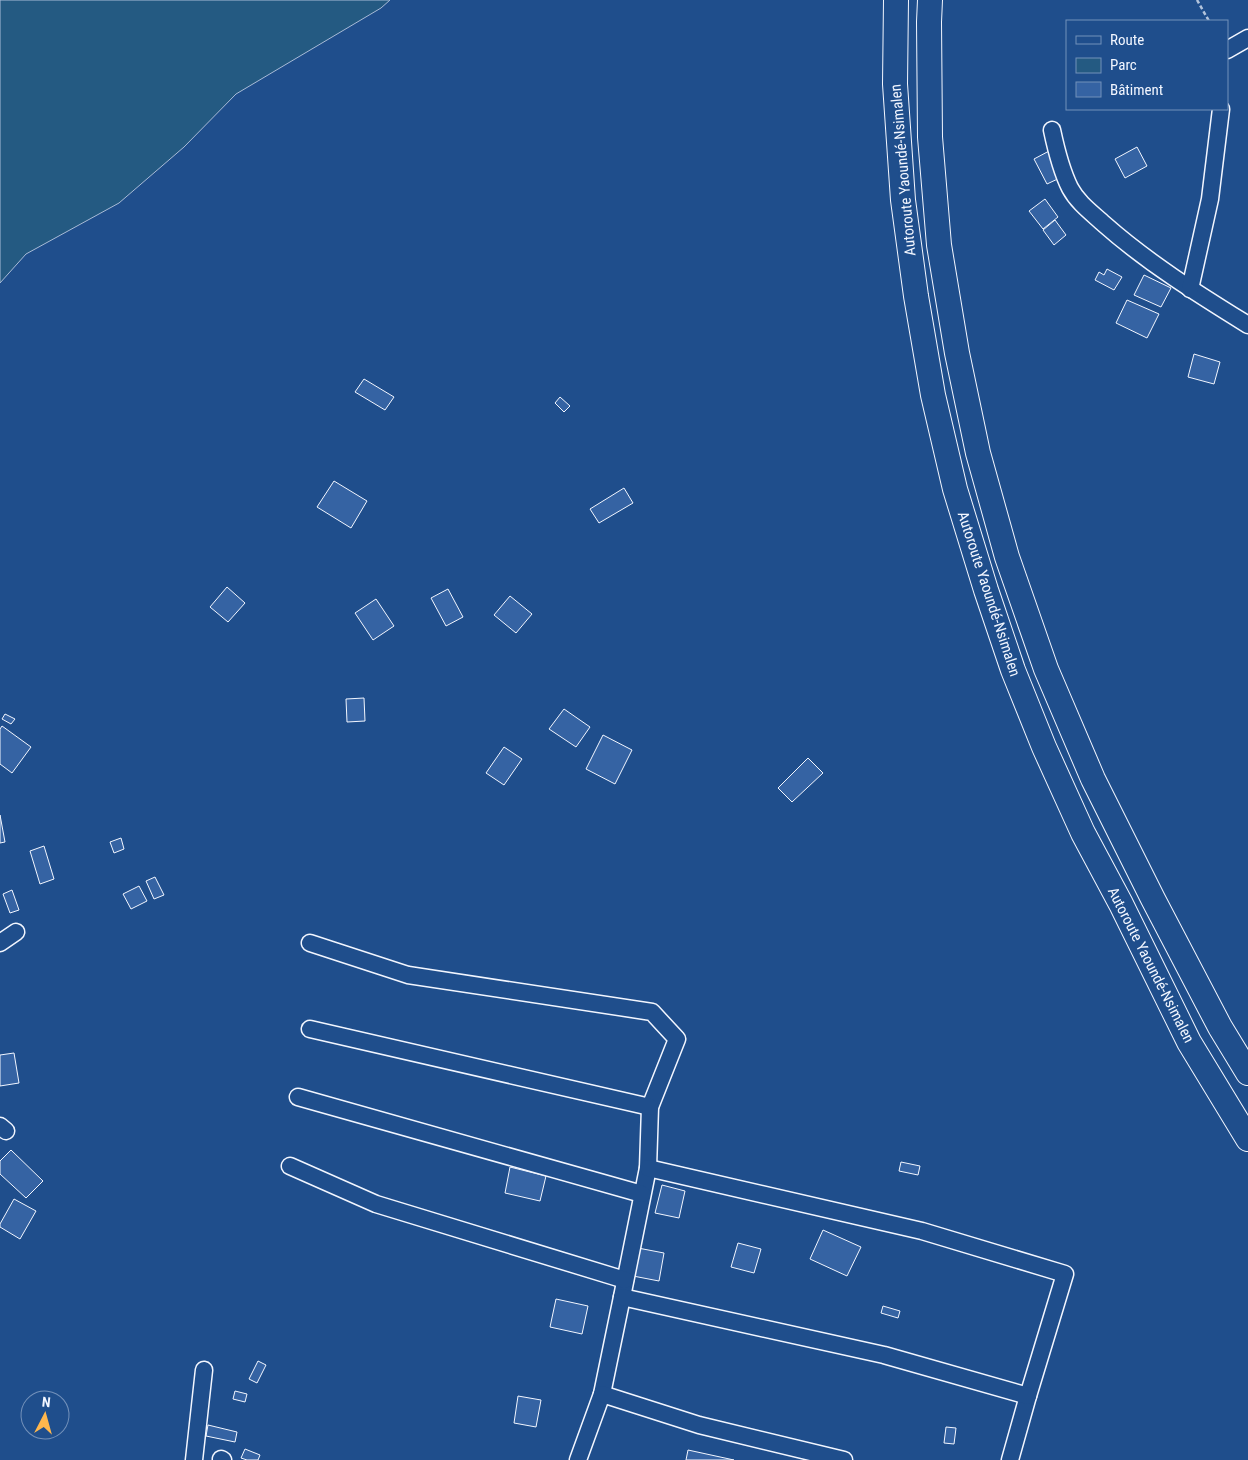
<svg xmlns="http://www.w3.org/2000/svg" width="1248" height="1460" font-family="'Roboto Condensed',sans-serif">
	<rect width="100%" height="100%" fill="#1f4e8c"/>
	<polygon fill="#245a82" stroke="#a8bbd7" points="0,0 390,0 381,8 236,94 184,147 119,203 26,254 0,283"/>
	<g fill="#3563a3" stroke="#f2f6ff">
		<polygon points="1137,147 1147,166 1125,178 1115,159"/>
		<polygon points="1051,150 1064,176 1047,184 1034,159"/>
		<polygon points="1045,199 1058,217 1043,229 1029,211"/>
		<polygon points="1055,220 1066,235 1054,245 1043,230"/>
		<polygon points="1107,269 1122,277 1114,290 1095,280 1099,272 1104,275"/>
		<polygon points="1144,275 1171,288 1161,307 1134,295"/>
		<polygon points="1127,300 1159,314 1147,338 1116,323"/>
		<polygon points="1194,354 1220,362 1214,384 1188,377"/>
		<polygon points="364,379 394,397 385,410 355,392"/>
		<polygon points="560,397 570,406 564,412 555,403"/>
		<polygon points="334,481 367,501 351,528 317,507"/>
		<polygon points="624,488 633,503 599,523 590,509"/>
		<polygon points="227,587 245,603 228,622 210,607"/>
		<polygon points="448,589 463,617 446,626 431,598"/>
		<polygon points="510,596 532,614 516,633 494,615"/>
		<polygon points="376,599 394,626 373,640 355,613"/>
		<polygon points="364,698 365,721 347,722 346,699"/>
		<polygon points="564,709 590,727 576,747 549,729"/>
		<polygon points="5,714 15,719 11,724 2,719"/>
		<polygon points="2,726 31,747 12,773 0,764 0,729"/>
		<polygon points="603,735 632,750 615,784 586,769"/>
		<polygon points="504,747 522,759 504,785 486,773"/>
		<polygon points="808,758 823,773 792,802 778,788"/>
		<polygon points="0,815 5,842 0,843"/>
		<polygon points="121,838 124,849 114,853 110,842"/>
		<polygon points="44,846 54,879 40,884 30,851"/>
		<polygon points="155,877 164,895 154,899 146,881"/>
		<polygon points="139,886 147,901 131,909 123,894"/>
		<polygon points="12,890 19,910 10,913 3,894"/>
		<polygon points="14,1053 19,1083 0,1086 0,1055"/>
		<polygon points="11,1150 43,1181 26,1198 0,1174 0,1161"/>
		<polygon points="901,1162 920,1166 918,1175 899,1171"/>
		<polygon points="510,1167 546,1176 540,1201 505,1193"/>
		<polygon points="662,1185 685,1191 679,1218 655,1213"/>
		<polygon points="14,1199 36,1211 20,1239 0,1227 0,1224"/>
		<polygon points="823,1230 861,1247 847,1276 810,1259"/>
		<polygon points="738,1243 761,1249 754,1273 731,1267"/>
		<polygon points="638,1248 664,1253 659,1281 633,1276"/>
		<polygon points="556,1299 588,1306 582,1334 550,1327"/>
		<polygon points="883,1306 900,1311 898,1318 881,1313"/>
		<polygon points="258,1361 266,1365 257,1383 249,1379"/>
		<polygon points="235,1391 247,1394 245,1402 233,1399"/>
		<polygon points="518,1396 541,1400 536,1427 514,1423"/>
		<polygon points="208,1425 237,1432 235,1442 206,1436"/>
		<polygon points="946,1427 956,1428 954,1444 944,1443"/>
		<polygon points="245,1449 260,1455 258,1460 247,1460 241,1458"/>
		<polygon points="688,1450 734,1460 686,1460"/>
	</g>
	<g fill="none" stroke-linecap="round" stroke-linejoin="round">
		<g stroke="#f2f6ff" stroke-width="19">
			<g id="minor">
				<polyline points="1227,50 1248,38"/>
				<path d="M1052 130C1056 149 1061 170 1070 188 1078 203 1092 213 1104 224 1148 263 1198 294 1248 325"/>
				<polyline points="1190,289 1210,199 1221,109"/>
				<polyline points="0,943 16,932"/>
				<polyline points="310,943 408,975 652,1012 677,1039 650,1107 648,1168 622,1297 602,1394 578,1460"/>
				<polyline points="310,1029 650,1107"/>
				<polyline points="298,1097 642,1194"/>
				<polyline points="0,1126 6,1131"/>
				<polyline points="290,1166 376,1204 625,1280"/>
				<polyline points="648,1168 922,1231 1065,1274 1028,1396 1010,1460"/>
				<polyline points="622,1297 884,1355 1028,1396"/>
				<polyline points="602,1394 699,1425 844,1460"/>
				<polyline points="221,1459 223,1460"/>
				<polyline points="194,1460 204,1370"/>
			</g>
		</g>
		<g stroke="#f2f6ff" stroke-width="26">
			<g id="highway">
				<polyline points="896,0 895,84 903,200 916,296 933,395 955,489 986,590 1013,670 1044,747 1083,833 1121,904 1189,1042 1248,1139"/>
				<polyline points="930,0 929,22 930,137 939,245 957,353 978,453 1007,557 1046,669 1093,779 1153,899 1220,1027 1248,1073"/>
			</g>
		</g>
		<polyline stroke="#b3c4dc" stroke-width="2.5" stroke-dasharray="4 2.5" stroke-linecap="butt" points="1197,0 1209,21"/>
		<use href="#minor" stroke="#1f4e8c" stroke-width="16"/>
		<use href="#highway" stroke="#1f4e8c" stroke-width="24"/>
	</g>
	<g text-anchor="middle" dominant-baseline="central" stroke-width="4" stroke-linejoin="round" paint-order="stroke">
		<g font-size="15" fill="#f2f6ff" stroke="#1f4e8c">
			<text transform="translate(903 170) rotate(-95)">Autoroute Yaoundé-Nsimalen</text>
			<text transform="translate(989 594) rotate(72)">Autoroute Yaoundé-Nsimalen</text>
			<text transform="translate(1151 965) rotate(63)">Autoroute Yaoundé-Nsimalen</text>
		</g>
	</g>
	<rect x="1066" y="20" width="162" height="90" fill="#1f4e8c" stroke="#7391ba"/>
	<rect x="1076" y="36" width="25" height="8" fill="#1f4e8c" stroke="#7391ba"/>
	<text x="1110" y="45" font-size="15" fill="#f2f6ff">Route</text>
	<rect x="1076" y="58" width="25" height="15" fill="#245a82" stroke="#7391ba"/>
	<text x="1110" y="70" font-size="15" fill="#f2f6ff">Parc</text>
	<rect x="1076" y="82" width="25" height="15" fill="#3563a3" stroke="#7391ba"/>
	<text x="1110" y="95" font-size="15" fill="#f2f6ff">Bâtiment</text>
	<g transform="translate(45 1415) rotate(6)"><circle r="24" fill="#1f4e8c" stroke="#7391ba"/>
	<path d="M0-4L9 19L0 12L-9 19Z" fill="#ffb74d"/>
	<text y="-8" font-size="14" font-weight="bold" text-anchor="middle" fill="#f2f6ff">N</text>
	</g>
</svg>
